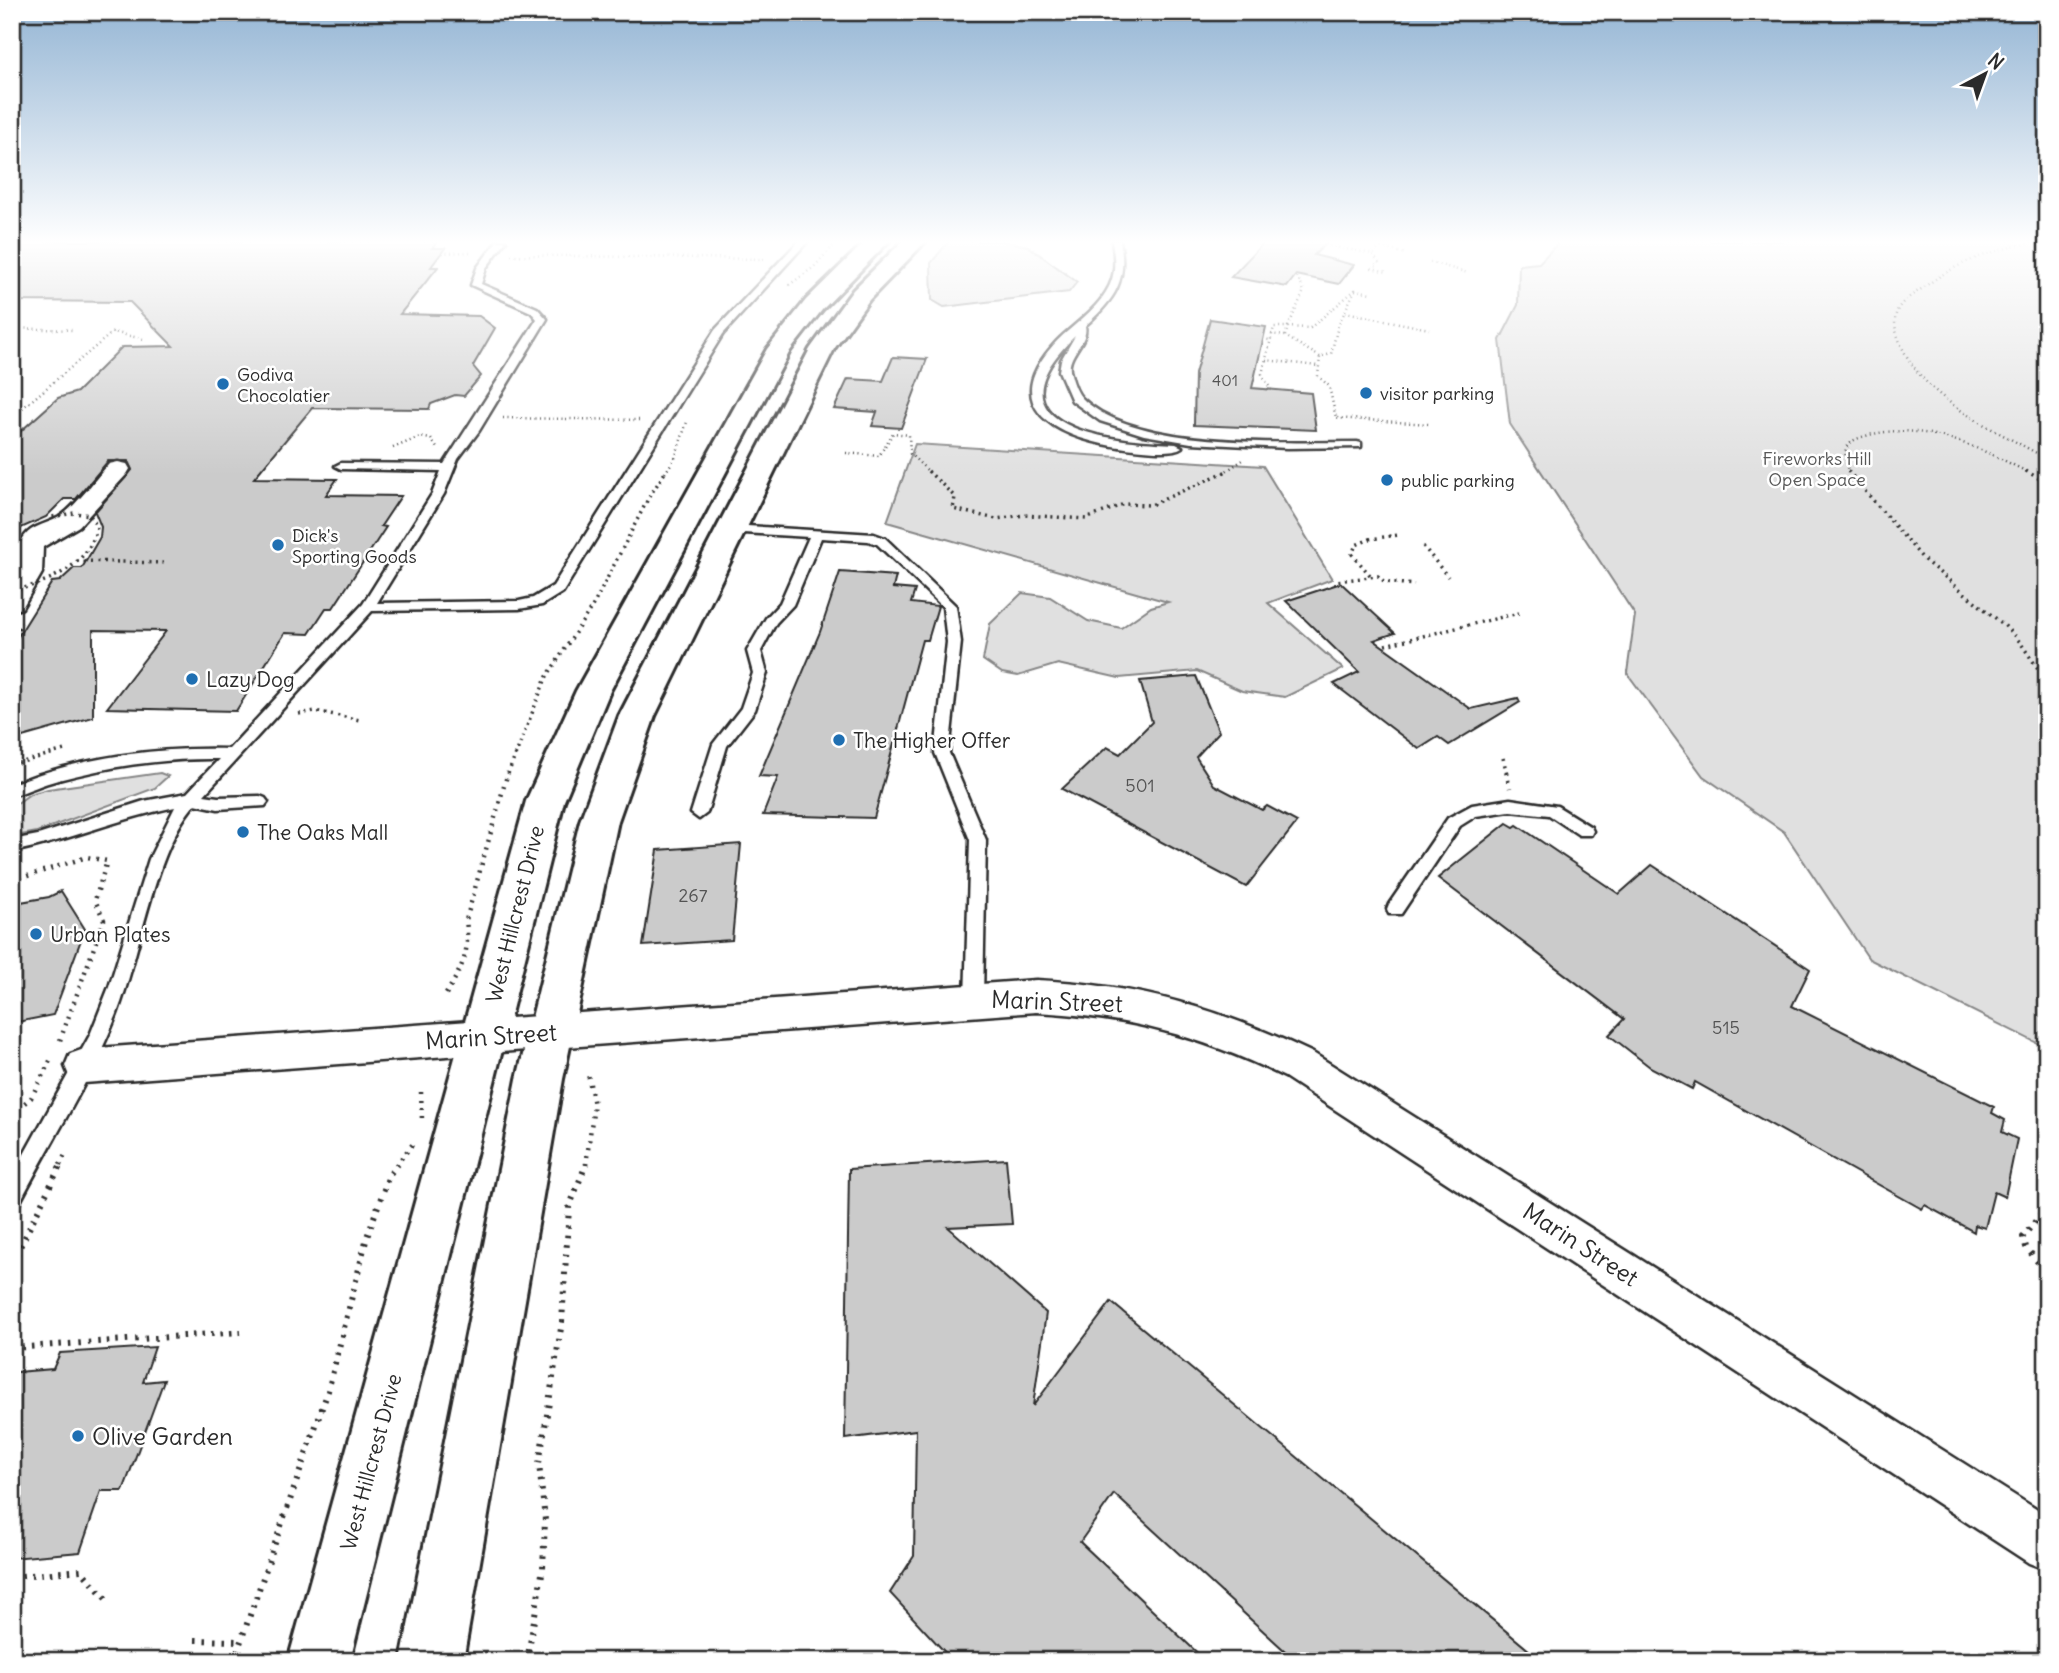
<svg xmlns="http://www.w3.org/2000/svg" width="2059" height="1673" font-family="Delius,sans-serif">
	<rect width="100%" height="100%" fill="#fff"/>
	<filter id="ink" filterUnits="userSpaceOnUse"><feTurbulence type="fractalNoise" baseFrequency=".0143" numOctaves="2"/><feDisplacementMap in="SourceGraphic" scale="14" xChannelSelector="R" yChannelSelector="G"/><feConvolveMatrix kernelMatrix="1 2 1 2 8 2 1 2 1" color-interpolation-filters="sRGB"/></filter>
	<g filter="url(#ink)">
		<g fill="#e0e0e0" stroke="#868686" stroke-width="2">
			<polygon points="949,241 1003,241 1028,246 1077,282 1069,292 944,307 932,300 931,263"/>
			<polygon points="1560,241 2047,241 2047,1048 1869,959 1784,832 1703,776 1627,673 1635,615 1510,424 1500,340 1518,305 1519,265 1539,263"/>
			<polygon points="915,444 1263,466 1332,579 1268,603 1343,669 1285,697 1242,691 1197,671 1119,678 1058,664 1018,676 1002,673 983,660 990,624 1022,593 1050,597 1088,621 1121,628 1151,607 1168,602 887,522"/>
			<polygon points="160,773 168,776 155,788 37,832 21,835 12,832 12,807 30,794 48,789"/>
		</g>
		<g fill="#cbcbcb" stroke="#2b2b2b" stroke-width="2">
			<polygon points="26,241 438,241 432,248 445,248 431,267 438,267 400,314 479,316 495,328 473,366 481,376 464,396 455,395 431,404 429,409 312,408 254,478 337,479 326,495 401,496 381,526 386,527 333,608 326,608 309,634 285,633 236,711 107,708 166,631 93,630 93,717 12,740 12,646 52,582 60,581 74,568 82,568 100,537 101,527 95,512 132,470 128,461 108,461 76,499 64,499 46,517 12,532 12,439 58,398 77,392 122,347 173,346 130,302 12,301 12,251"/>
			<polygon points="1265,241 1329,241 1314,255 1354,265 1339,284 1296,275 1287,287 1231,277"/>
			<polygon points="1210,319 1266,327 1252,388 1311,393 1316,430 1194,425 1195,374"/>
			<polygon points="893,357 927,359 901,428 872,426 877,412 834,409 848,379 883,381"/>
			<polygon points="840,572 896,576 893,588 915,590 911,603 938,606 928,640 922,640 874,818 763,815 778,777 759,776 820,632"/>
			<polygon points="1341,583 1395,633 1374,640 1471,709 1518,698 1520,702 1449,745 1438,737 1419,749 1334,684 1359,672 1286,601"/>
			<polygon points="1196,676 1219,732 1196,757 1214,785 1262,810 1267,806 1297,822 1246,887 1062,789 1107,747 1120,754 1152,722 1140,681"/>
			<polygon points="1507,823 1514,827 1517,825 1619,894 1652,865 1810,969 1792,1006 1994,1107 1992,1113 2005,1120 2002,1132 2017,1139 2005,1197 1994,1192 1985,1228 1975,1225 1974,1232 1925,1205 1922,1209 1695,1082 1692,1089 1650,1067 1609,1035 1624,1019 1438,878"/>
			<polygon points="741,844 732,940 643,946 658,850"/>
			<polygon points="61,891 85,929 53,1015 12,1023 12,920 21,902 49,897"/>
			<polygon points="1006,1159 1012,1224 948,1227 1046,1313 1033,1406 1111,1302 1542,1661 1296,1661 1114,1494 1080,1542 1206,1661 953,1661 890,1593 914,1556 916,1430 845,1439 849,1169"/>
			<polygon points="155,1347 143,1382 164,1380 123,1491 101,1491 80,1552 12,1558 12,1381 17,1372 53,1369 60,1353"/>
		</g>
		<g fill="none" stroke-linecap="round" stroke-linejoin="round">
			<g stroke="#2b2b2b" stroke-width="5">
				<g id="lane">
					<path d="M497 241H506L486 268 481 284 537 308 547 319 479 431 458 459 444 494 377 603 519 601 533 598 553 586 715 330 799 241H808L723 334 563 592 542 605 519 609 372 611 204 795 218 797 260 796 265 798 268 802 265 806 218 809 195 804C154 850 140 955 117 1014 91 1080 52 1140 19 1204L12 1207V1176L90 1035 109 987 149 859 175 807C119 818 68 841 12 852V840L38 835 144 801 187 793 219 759C166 758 110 766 58 780 42 784 28 791 12 796V784C80 757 157 747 229 749L363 604 432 494 441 471 341 469 335 466 341 463 444 464 537 319 531 312 471 285 477 268Z"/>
					<path d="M1112 241H1120C1128 281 1115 299 1085 326 1089 343 1064 356 1071 374 1073 382 1077 393 1082 398 1134 450 1287 442 1357 442L1361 443V447L1287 448 1191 443 1144 435 1100 421 1072 401 1059 371 1061 360 1075 336C981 427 1108 442 1176 444L1182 447C1171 455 1133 449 1119 447 1056 437 995 407 1057 341 1073 325 1094 312 1106 292 1117 275 1115 259 1112 241Z"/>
					<polygon points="731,525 874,534 885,538 956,606 961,642 949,753 986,840 983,999 980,1004 974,1007 968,1004 965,999 970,840 935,753 947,642 943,607 877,544 868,541 821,538 793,605 776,623 761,651 767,673 755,710 727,746 707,813 699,819 691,813 713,744 741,708 753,673 747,651 766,618 780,603 809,537 727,532 727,526"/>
					<polygon points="1510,799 1557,806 1591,827 1593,831 1591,835 1579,835 1549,815 1510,811 1476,816 1460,826 1401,914 1389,914 1387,909 1389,904 1448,818 1472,805"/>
				</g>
			</g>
			<g stroke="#2b2b2b" stroke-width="5">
				<g id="street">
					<path d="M118 462 127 464 130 469 127 474 79 526 43 547 42 573 22 608 12 611C12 586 10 545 31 530 40 524 52 522 61 516 79 503 94 480 109 464Z"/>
					<path d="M1036 980C1139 985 1220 1009 1313 1053L2047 1516V1570L2029 1563 1285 1077C1201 1036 1130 1017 1036 1012L84 1083 70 1078 65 1066 70 1054 84 1049Z"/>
				</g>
			</g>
			<g stroke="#2b2b2b" stroke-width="6">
				<g id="secondary">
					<polygon points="866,241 889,241 822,310 790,351 610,691 564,801 350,1661 288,1661 526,801 576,691 767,349 806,300"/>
					<polygon points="903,241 926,241 869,300 834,349 655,716 618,821 563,1079 463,1661 401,1661 517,1079 580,821 619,716 810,349 853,290"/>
				</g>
			</g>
			<g stroke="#2b2b2b" stroke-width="2.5" stroke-dasharray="1 3.5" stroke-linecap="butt">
				<path d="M2041 241C1999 248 1961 260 1927 285 1918 292 1903 299 1898 309 1893 319 1895 330 1899 340 1923 402 1994 428 2047 459"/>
				<polyline points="1325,245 1373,254 1385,243 1380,241"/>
				<polyline points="1381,247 1406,254"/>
				<polyline points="442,253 471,252"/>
				<polyline points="511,255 765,259"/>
				<polyline points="1373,255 1379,263 1372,268 1387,272"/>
				<polyline points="1430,262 1468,273"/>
				<polyline points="789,285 814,267 838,241"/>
				<polyline points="1355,290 1371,293"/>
				<polyline points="1345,312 1429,329"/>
				<polyline points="12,328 73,330"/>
				<polyline points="1271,334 1285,336 1320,357"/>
				<polyline points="1285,336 1288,327 1310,328 1355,290 1338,326 1331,354 1320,357 1318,376 1329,386 1336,418 1429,424"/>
				<polyline points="1263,339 1270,340"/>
				<polyline points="1266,360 1318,366"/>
				<polyline points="1271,390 1262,374 1274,327 1288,327 1304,291 1297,276"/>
				<polyline points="12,417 113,332 143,339"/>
				<polyline points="503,418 641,420"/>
				<polyline points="393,448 420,437 431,439 437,448"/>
				<polyline points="846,453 879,456 893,433 909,435 910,454 930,473"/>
				<polyline points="665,473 675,458 687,422"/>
				<polyline points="1223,473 1243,460"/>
				<path d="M1848 473 1845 452C1849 440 1858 438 1869 435 1924 421 1981 448 2029 473"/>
			</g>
			<g stroke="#2b2b2b" stroke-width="3.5" stroke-dasharray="2 4.5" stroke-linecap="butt">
				<polyline points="928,471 955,497 953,509 996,519 1024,515 1086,519 1124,504 1151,505 1227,471"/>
				<polyline points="1848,471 1924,560 2004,625 2020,642 2047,682"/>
				<polyline points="2026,471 2047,483"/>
				<polyline points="1423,546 1448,577"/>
				<polyline points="77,561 167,563"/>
				<polyline points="1370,575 1352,554 1356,545 1370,539 1398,535"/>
				<polyline points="1336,585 1336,581 1378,576 1385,582 1414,585"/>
				<polyline points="12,640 22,623"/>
				<polyline points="1385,645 1519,613"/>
				<polyline points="299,714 315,711 360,720"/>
				<polyline points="1503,758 1507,774"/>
				<polyline points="12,765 68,749"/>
				<polyline points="508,774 546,678 595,602 649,497 666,471"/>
			</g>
			<g stroke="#2b2b2b" stroke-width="4.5" stroke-dasharray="2 6" stroke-linecap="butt">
				<polyline points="1506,772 1510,788"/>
				<polyline points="12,881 87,857 107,861 95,900 104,920 58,1046"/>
				<path d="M446 994C463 966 470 953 466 920L508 772"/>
				<polyline points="421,1092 422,1119"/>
				<polyline points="12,1113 31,1098 52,1057"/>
				<polyline points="60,1165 65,1155 61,1153"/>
				<polyline points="396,1165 416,1140"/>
				<polyline points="586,1165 594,1105 588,1074"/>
			</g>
			<g stroke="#2b2b2b" stroke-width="6" stroke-dasharray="2.5 7" stroke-linecap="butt">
				<polyline points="2047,1206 2023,1237 2026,1247 2047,1274"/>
				<polyline points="12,1263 61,1164"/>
				<polyline points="12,1348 241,1332"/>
				<polyline points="12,1577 81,1570 107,1600"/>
				<polyline points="195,1640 239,1641"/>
				<polyline points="234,1661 328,1391 367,1237 389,1175 398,1164"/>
				<polyline points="527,1661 543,1568 545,1520 539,1464 562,1322 569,1208 586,1164"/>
			</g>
			<use href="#lane" fill="#fff" fill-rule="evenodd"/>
			<use href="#street" fill="#fff" fill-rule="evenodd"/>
			<use href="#secondary" fill="#fff" fill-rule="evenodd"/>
			<path stroke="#2b2b2b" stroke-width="3.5" stroke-dasharray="2 4.5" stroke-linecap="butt" d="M12 591C48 583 89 566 97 527L90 515 74 513 52 517"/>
		</g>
	</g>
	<linearGradient id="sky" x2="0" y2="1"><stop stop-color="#94b5d4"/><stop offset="0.51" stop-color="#fff"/><stop offset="1" stop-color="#fff" stop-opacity="0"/></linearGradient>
	<rect width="2059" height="475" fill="url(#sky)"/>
	<g fill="#1f6fb2" stroke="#fff" stroke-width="2.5">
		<circle cx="223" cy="384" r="7"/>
		<circle cx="1366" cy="393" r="7"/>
		<circle cx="1387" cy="480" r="7"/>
		<circle cx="278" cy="545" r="7"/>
		<circle cx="192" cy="679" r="7"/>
		<circle cx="839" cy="740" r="7"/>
		<circle cx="243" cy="832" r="7"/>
		<circle cx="36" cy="934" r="7"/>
		<circle cx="78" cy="1436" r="7"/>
	</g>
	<g text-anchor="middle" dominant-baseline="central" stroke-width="5" stroke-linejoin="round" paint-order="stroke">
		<g font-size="16" fill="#535353">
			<text x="1225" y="380">401</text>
		</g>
		<g font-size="18" fill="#2b2b2b" stroke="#fff" text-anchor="start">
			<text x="237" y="374">Godiva<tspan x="237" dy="21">Chocolatier</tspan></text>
			<text x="1380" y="393">visitor parking</text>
			<text x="1401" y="480">public parking</text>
			<text x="292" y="535">Dick's<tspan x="292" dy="21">Sporting Goods</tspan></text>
		</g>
		<g font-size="18" fill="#585858" stroke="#fff">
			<text x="1817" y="458">Fireworks Hill<tspan x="1817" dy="21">Open Space</tspan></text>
		</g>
		<g font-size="18" fill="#535353">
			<text x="1140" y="785">501</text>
			<text x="693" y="895">267</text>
			<text x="1726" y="1027">515</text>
		</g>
		<g font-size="21" fill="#2b2b2b" stroke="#fff" text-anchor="start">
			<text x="206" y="679">Lazy Dog</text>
			<text x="853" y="740">The Higher Offer</text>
			<text x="257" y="832">The Oaks Mall</text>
			<text x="50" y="934">Urban Plates</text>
		</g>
		<g font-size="21" fill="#2b2b2b" stroke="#fff">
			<text transform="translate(515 914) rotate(-76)">West Hillcrest Drive</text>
			<text transform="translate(371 1462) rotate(-75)">West Hillcrest Drive</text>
		</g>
		<g font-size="24" fill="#2b2b2b" stroke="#fff">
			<text transform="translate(1057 1001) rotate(2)">Marin Street</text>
			<text transform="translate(491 1036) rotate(-4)">Marin Street</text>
			<text transform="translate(1581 1244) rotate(33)">Marin Street</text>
		</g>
		<g font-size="24" fill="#2b2b2b" stroke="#fff" text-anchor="start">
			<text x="92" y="1436">Olive Garden</text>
		</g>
	</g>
	<rect width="2059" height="1673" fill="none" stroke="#fff" stroke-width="42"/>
	<rect x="21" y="21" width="2017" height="1631" fill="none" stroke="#2b2b2b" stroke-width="2.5" filter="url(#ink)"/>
	<g transform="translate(1985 74) rotate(41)" stroke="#ffffff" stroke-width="5" paint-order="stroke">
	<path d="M0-5L12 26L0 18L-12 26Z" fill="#2b2b2b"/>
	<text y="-10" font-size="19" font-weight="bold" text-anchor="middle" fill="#2b2b2b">N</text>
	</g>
</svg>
